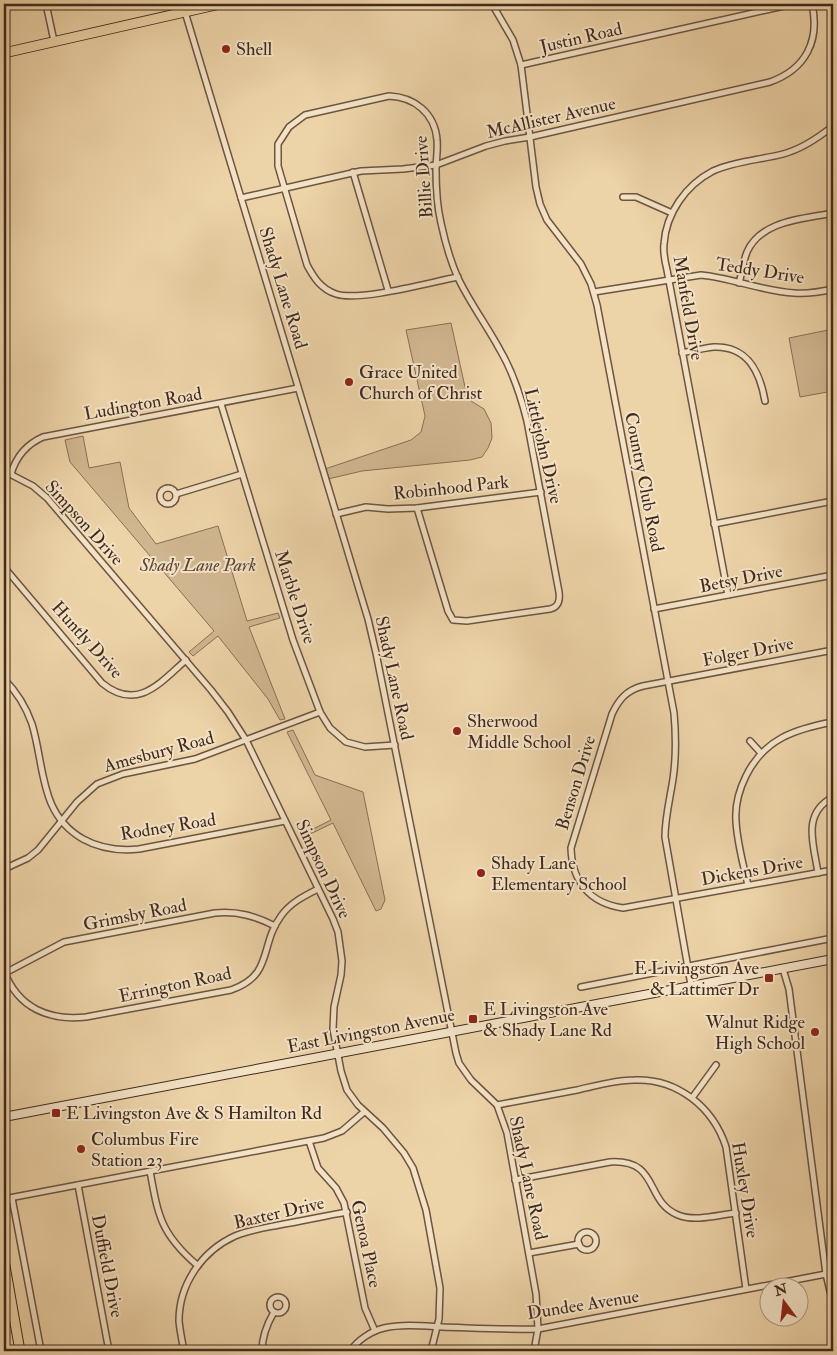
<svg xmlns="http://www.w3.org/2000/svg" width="837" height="1355" font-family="'IM FELL Double Pica',serif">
	<rect width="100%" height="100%" fill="#edd3a8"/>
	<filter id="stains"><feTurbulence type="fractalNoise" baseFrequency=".004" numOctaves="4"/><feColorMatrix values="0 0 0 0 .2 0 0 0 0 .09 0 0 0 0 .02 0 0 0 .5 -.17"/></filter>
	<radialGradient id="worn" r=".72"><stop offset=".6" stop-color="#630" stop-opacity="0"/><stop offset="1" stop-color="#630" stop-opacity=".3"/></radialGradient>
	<g fill="#d0b690" stroke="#887056">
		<polygon points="451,323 465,387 471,401 484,409 491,423 492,438 488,448 482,457 470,460 362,471 328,479 325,469 411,440 421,432 425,416 406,330"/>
		<polygon points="833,329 833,391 800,397 789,338"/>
		<polygon points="83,436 89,468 120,462 129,508 156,544 218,526 247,621 278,613 280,618 249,627 285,719 280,720 268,699 218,636 193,656 189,652 214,631 70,462 65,440"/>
		<polygon points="293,730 315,775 363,792 385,900 381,909 376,911 333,823 302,838 301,835 331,820 287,732"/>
	</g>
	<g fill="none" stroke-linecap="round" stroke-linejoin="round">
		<g stroke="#6c5440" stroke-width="8">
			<g id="street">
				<polyline points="46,4 54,41"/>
				<path d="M492 4 513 40 521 65 536 187 540 204 547 220 581 264 591 284 597 305 674 713C676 735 676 758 673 779 670 799 665 817 665 837L691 985"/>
				<polyline points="185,12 368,619 376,653 456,1053 459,1063 471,1080 497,1105 507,1133 536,1294 538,1329 534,1351"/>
				<polyline points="521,65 793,4"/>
				<polyline points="353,172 388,290"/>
				<polyline points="623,197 636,197 672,213"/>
				<path d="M241 198 361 171 403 169 436 165 486 146 505 141 530 137 770 82C806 69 820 41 812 4"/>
				<path d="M739 283C742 273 743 262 747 252 761 220 804 219 833 213"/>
				<path d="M594 292 701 275C732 278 762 291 794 293 807 294 820 292 833 289"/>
				<path d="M682 353C692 351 703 348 714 347 748 346 760 372 765 401"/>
				<polyline points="221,404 293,640 320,712 330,728 346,742 365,747 395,745"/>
				<polyline points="4,471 33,486 47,498 211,690 228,712 246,740 333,919 338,932 342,961 341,975 334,1007 333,1029 341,1071 347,1090 358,1105 383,1128 404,1153 413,1168 426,1210 440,1288 439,1319 431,1351"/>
				<path d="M11 474C16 457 27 444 43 437L298 388"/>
				<circle cx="168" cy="496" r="8"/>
				<polyline points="176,494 242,474"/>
				<path d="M417 508 448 611 453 620 467 621 550 609C559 607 560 600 559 592L527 421C521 397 513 372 500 350 487 326 470 303 458 278 450 260 445 242 441 223 437 206 436 188 436 170 436 160 438 150 437 140 435 113 414 97 389 96L305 115 289 127 278 144V166L307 265C314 278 321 289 336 294 359 302 431 282 458 277"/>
				<polyline points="336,514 366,507 388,509 417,508 541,492"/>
				<polyline points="714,524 833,501"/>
				<path d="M4 567 102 683C137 712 160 683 186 660"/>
				<path d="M728 595 667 270C665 262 663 253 664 244 666 213 686 185 713 171 735 161 760 160 783 154 802 149 818 138 833 126"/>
				<polyline points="654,609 833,575"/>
				<path d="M833 650 643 686C627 690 619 699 612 714L571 848C572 882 590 903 623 908L833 870"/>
				<path d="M4 679C17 692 26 707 32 724 45 767 39 814 83 839 101 849 119 851 139 849L285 821"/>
				<polyline points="750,741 761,753"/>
				<polyline points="4,869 28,858 38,850 77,802 97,784 123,774 195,759 320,712"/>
				<path d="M818 873C814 845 801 814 833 797"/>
				<path d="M748 885C743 864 737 842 736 821 735 806 739 790 746 776 764 739 795 729 833 722"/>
				<polyline points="783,969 789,989 826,1274 833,1304"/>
				<path d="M4 971C18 1008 49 1021 86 1017L231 990C274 975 259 946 281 916 290 903 304 896 318 889"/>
				<path d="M5 973 64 942 215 913C238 911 255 916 275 926"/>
				<polyline points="581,987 833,938"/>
				<polyline points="692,1098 716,1065"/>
				<path d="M497 1105C524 1100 550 1095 577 1090 595 1086 615 1080 634 1080 677 1078 713 1107 726 1147L746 1289"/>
				<polyline points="309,1141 318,1168 336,1188 344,1203 365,1308 375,1331"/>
				<path d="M150 1171C158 1216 161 1234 197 1265"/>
				<path d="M515 1180 610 1162C660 1159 644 1201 678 1215 695 1222 718 1215 736 1213"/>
				<polyline points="78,1185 109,1351"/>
				<polyline points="12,1198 41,1351"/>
				<polyline points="4,1199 324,1138 342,1131 364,1112"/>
				<circle cx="587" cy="1241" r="9"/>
				<polyline points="529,1253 579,1244"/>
				<circle cx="278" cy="1305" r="8"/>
				<path d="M184 1351C182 1341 180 1331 179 1321 179 1284 202 1251 235 1236 249 1230 264 1228 279 1225 302 1221 324 1216 347 1212"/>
				<path d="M262 1351C262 1338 267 1324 274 1312"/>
				<path d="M350 1351C358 1340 371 1331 384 1328 403 1324 423 1326 442 1327 474 1328 506 1330 538 1329L826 1274"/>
			</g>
		</g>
		<g stroke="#412a1d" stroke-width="10">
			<polyline id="secondary" points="4,1117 833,959"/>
		</g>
		<g stroke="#412a1d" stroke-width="11">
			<g id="primary">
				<polyline points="4,53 220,4"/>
				<polyline points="4,1260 20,1351"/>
			</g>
		</g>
		<use href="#street" stroke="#f3e2c6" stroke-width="5"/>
		<use href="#secondary" stroke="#f3e2c6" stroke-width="8"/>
		<use href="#primary" stroke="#edd3a8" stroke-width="9"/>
	</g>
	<g fill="#8f2418" stroke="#f3e2c6" stroke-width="2">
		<circle cx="226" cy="49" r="5"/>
		<circle cx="349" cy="382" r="5"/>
		<circle cx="457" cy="731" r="5"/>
		<circle cx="481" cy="873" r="5"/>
		<rect x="764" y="973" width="10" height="10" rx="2.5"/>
		<rect x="468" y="1014" width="10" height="10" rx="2.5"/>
		<circle cx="815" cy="1032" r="5"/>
		<rect x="51" y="1108" width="10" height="10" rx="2.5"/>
		<circle cx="81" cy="1149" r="5"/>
	</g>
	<g text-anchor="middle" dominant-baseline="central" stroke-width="4" stroke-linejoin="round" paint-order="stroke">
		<g font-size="18" fill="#412a1d" stroke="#f3e2c6">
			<text transform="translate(581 38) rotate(-13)">Justin Road</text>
			<text transform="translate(551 118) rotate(-13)">McAllister Avenue</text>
			<text transform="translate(424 177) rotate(-94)">Billie Drive</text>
			<text transform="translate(760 271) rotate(9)">Teddy Drive</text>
			<text transform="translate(283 288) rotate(73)">Shady Lane Road</text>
			<text transform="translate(688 308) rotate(80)">Manfeld Drive</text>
			<text transform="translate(143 404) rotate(-10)">Ludington Road</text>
			<text transform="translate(543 446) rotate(77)">Littlejohn Drive</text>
			<text transform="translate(644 482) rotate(79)">Country Club Road</text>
			<text transform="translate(451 488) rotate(-6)">Robinhood Park</text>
			<text transform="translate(84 523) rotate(48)">Simpson Drive</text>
			<text transform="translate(741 579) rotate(-11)">Betsy Drive</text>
			<text transform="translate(295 597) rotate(72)">Marble Drive</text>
			<text transform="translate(87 640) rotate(48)">Huntly Drive</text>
			<text transform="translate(748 652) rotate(-11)">Folger Drive</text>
			<text transform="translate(394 678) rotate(78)">Shady Lane Road</text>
			<text transform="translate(159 752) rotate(-15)">Amesbury Road</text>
			<text transform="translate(576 783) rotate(-73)">Benson Drive</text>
			<text transform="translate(168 827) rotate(-9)">Rodney Road</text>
			<text transform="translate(323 869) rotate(65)">Simpson Drive</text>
			<text transform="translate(752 871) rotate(-10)">Dickens Drive</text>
			<text transform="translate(135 915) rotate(-11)">Grimsby Road</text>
			<text transform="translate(175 985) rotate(-12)">Errington Road</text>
			<text transform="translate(371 1031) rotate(-11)">East Livingston Avenue</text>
			<text transform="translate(528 1178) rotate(78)">Shady Lane Road</text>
			<text transform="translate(745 1190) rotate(81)">Huxley Drive</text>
			<text transform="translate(279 1213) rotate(-13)">Baxter Drive</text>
			<text transform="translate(366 1244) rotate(78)">Genoa Place</text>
			<text transform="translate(107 1266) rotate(79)">Duffield Drive</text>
			<text transform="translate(583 1305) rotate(-9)">Dundee Avenue</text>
		</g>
		<g font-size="18" fill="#412a1d" stroke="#f3e2c6" text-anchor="start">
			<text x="236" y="49">Shell</text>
			<text x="359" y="372">Grace United<tspan x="359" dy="21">Church of Christ</tspan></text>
			<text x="467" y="721">Sherwood<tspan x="467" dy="21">Middle School</tspan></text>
			<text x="491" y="863">Shady Lane<tspan x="491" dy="21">Elementary School</tspan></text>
			<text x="759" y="968" text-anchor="end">E Livingston Ave<tspan x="759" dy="21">&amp; Lattimer Dr</tspan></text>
			<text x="483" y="1009">E Livingston Ave<tspan x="483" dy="21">&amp; Shady Lane Rd</tspan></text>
			<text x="805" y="1022" text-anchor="end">Walnut Ridge<tspan x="805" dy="21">High School</tspan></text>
			<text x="66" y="1113">E Livingston Ave &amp; S Hamilton Rd</text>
			<text x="91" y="1139">Columbus Fire<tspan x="91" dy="21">Station 23</tspan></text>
		</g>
		<g font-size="18" font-style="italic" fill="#5e4634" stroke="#f3e2c6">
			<text x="198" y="565">Shady Lane Park</text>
		</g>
	</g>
	<rect width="837" height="1355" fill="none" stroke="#edd3a8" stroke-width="20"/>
	<rect x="5" y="5" width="827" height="1345" fill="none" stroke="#412a1d" stroke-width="2.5"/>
	<rect x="10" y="10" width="817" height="1335" fill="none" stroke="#412a1d"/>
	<g transform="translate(784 1302) rotate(345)"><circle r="24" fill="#f3e2c6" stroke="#ac9882"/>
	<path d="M0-4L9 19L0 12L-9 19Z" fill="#8f2418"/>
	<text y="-8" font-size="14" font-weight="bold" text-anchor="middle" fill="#412a1d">N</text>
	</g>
	<rect width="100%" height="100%" filter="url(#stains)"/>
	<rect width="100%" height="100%" fill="url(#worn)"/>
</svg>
